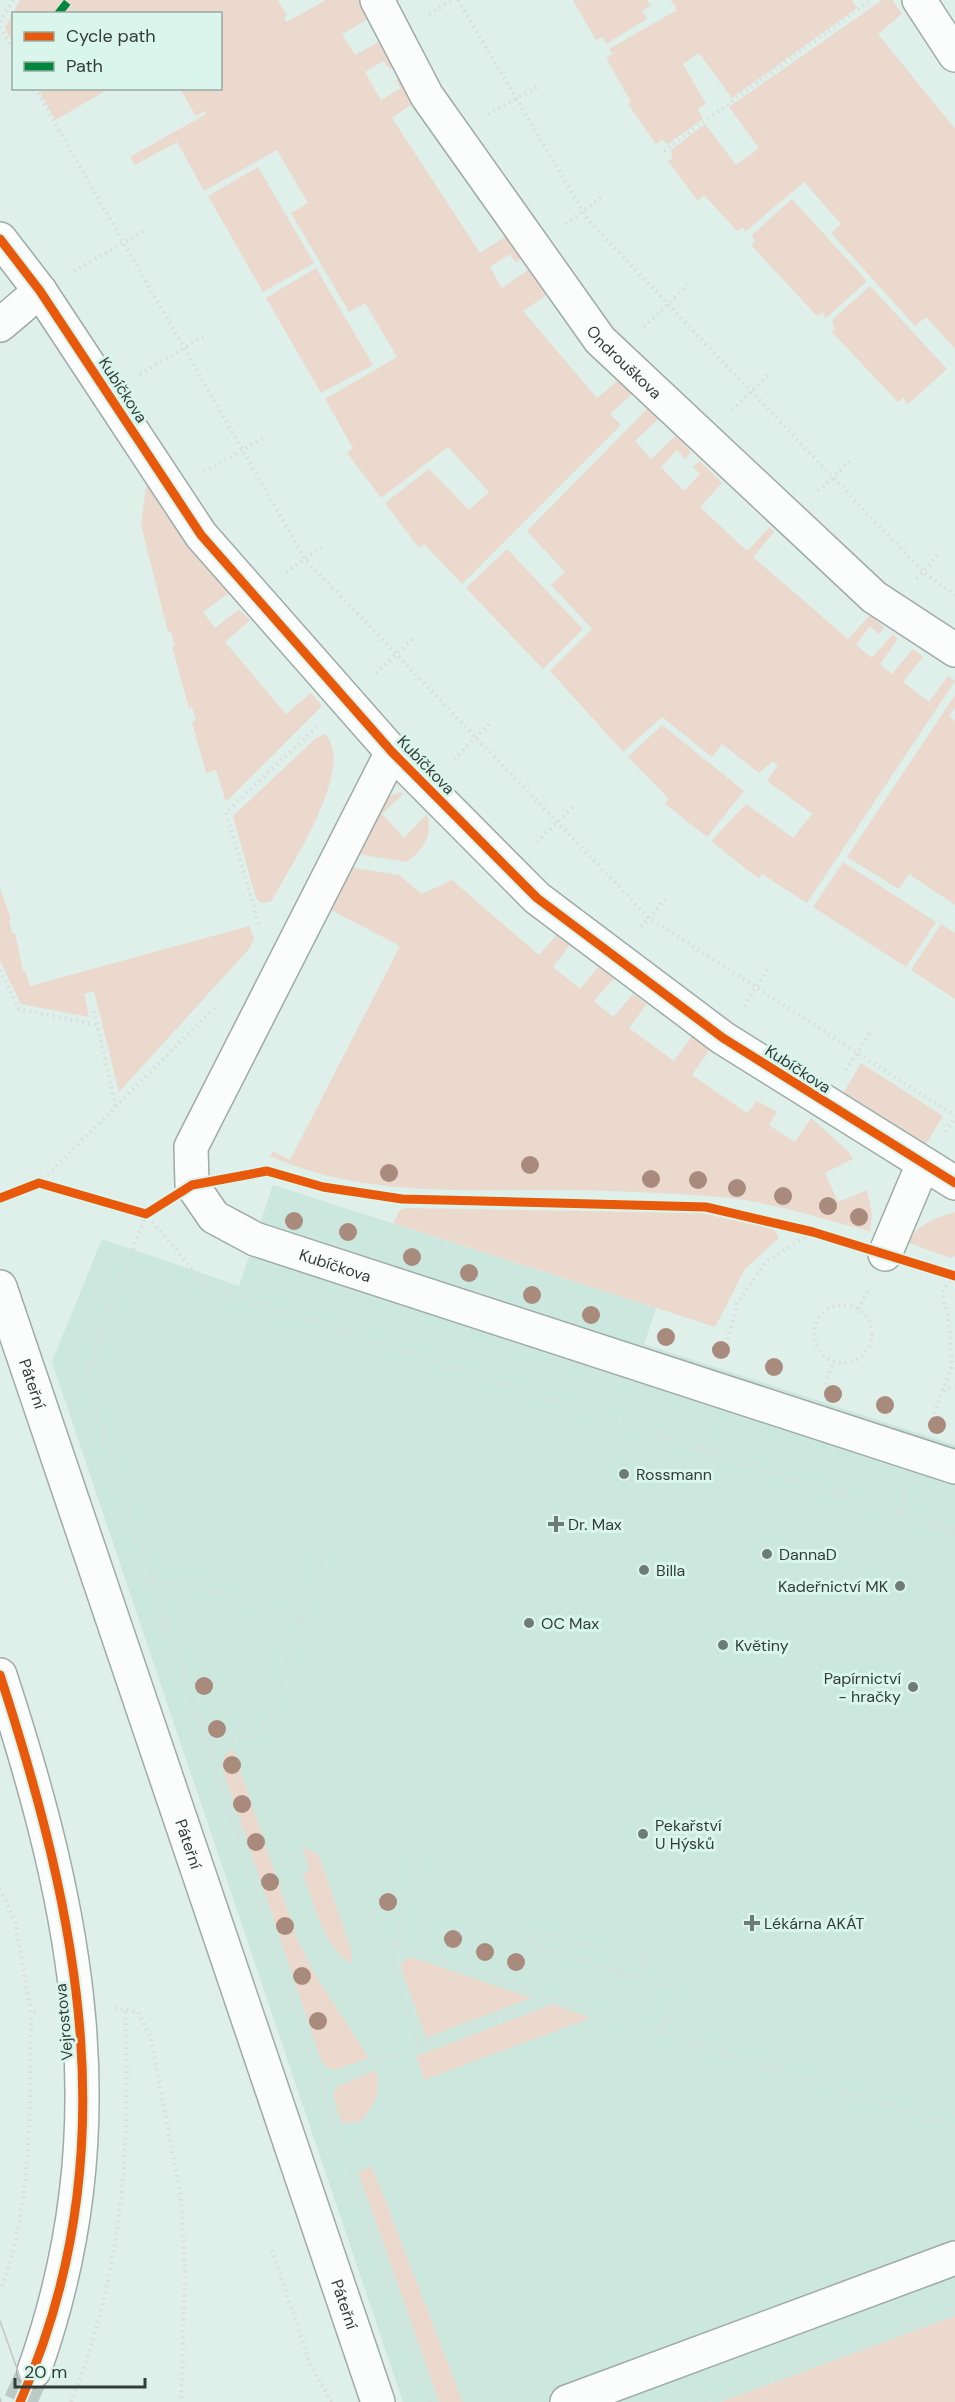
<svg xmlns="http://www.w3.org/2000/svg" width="955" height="2402" font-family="'DM Sans',sans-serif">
	<rect width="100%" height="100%" fill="#dfefea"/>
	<polygon fill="#cce7de" points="273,1185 656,1308 644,1344 955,1445 955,2316 720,2402 403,2402 52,1362 102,1239 239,1286"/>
	<g fill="#ebd9ce">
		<polygon points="20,0 278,0 287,16 284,18 287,22 326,0 360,0 370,18 342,34 355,55 382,40 397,65 390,69 383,61 365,72 381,100 401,88 396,80 403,75 419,99 392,118 480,253 508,235 522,257 516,263 510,254 490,267 502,288 531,268 551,292 523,311 597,398 622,377 635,391 610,414 621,425 462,584 424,544 419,548 385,503 429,469 469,510 489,492 448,447 381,498 347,453 353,448 325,399 397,357 365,303 349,312 291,213 308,203 277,150 204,191 177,142 135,165 130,157 206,114 204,111 196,116 180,89 220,88 220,14 14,14 13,43 5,28"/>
		<polygon points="573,0 647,0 651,6 642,11 647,19 606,44 603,37 596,40"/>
		<polygon points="671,0 852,0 857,8 732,98 699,53 683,64 706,104 698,109 703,119 668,144 662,140 656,144 628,104 631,102 606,58 613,54 609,49 677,10"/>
		<polygon points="882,0 892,0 902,14 878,34 955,129 955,349 926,317 915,326 831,233 841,224 804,182 745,232 743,227 737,231 704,195 698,201 668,161 672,158 671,150 705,124 736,165 759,148 729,107"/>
		<polygon points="38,89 109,89 55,120"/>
		<polygon points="258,167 314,263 263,292 208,196"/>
		<polygon points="792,199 867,281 825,319 823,312 817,316 751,245 755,242 752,235"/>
		<polygon points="316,268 373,365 321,393 266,298"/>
		<polygon points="870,286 947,369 907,405 904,397 898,402 831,331 835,329 832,320"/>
		<polygon points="649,407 659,418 635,441 651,459 676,435 691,452 685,459 677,450 661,467 684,491 700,474 693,467 700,461 722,483 700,507 747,551 770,527 774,532 753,557 848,639 870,615 884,627 879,634 870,626 856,645 872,658 893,634 898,639 880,664 892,674 913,649 923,657 903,682 929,702 948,676 955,681 807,903 762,874 759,879 711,841 746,804 793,838 812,814 767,781 778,765 773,761 759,773 722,744 712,757 662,717 623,752 550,671 592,629 551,585 565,572 527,531"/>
		<polygon points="147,480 229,593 203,612 215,628 239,609 250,620 225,642 286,714 311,693 322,706 226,802 216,770 206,773 192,722 196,721 192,707 189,708 172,647 175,646 171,632 168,632 141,525"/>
		<polygon points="507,549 583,629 543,669 466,588"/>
		<polygon points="955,695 955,707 949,716 955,721 955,905 909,874 899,889 847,857"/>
		<polygon points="662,725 744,791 707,837 665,804 669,799 628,757"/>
		<path d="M325 734C357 767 290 866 272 901L262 903 256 898 233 816 316 738Z"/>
		<path d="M400 792 403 794 382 814 404 838 427 814C433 838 424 848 407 862L345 852C360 830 374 800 400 792Z"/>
		<polygon points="843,862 936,922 906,967 813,907"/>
		<path d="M342 866 399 875 422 894 452 880 539 955 560 931 572 942 553 967 580 989 600 965 614 978 594 1001 613 1017 633 994 647 1004 629 1028 674 1061 692 1036 710 1049 692 1075 747 1113 757 1101 777 1112 769 1125 795 1142 811 1118 848 1151 853 1159 825 1173 838 1202 867 1190 872 1214 870 1231C822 1219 770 1201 720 1197 672 1193 623 1191 575 1190 473 1189 366 1199 270 1156L273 1151 290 1160 400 946 331 910 211 1144Z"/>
		<polygon points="0,888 11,919 9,920 12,933 15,933 23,971 25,971 30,986 249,926 254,938 249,949 119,1092 94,991 84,994 89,1017 21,1004 0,961"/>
		<polygon points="941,924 955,933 955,999 911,970"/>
		<polygon points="861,1063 943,1116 926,1144 844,1092"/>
		<polygon points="406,1208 701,1213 773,1228 779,1238 745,1269 715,1327 393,1223 400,1210"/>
		<path d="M955 1212V1256L950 1258 909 1243C914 1225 939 1217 955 1212Z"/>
		<polygon points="233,1749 297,1938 313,1971 369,2058 335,2070 326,2067 321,2060 222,1767 224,1756"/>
		<path d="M302 1847 319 1855 352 1952 351 1964C324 1947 313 1903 303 1873L309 1870Z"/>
		<polygon points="411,1957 532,1998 426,2038 400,1966 404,1960"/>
		<polygon points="553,2004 591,2018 424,2080 416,2056"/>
		<path d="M376 2070C382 2093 375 2104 361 2121L342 2124 333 2095 336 2087Z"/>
		<polygon points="372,2166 463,2402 439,2402 358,2172"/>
		<polygon points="955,2316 955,2402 720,2402"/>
	</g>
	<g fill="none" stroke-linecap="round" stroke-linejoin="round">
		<polyline stroke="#bccbc7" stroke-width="33" stroke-dasharray="33 16" stroke-linecap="butt" points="20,2402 34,2371"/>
		<g stroke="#9faba7" stroke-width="36">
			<g id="minor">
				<path id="s1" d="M377 0 427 96 600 340 874 597 955 650"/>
				<polyline points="919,0 955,55"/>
				<polyline points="0,239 40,291 201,535 392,752 537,898 723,1038 955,1183"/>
				<polyline points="0,325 40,291"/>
				<path id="s2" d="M392 752 191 1147 192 1185 214 1217 255 1239 955 1467"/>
				<polyline points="885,1254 923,1164"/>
				<path id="s3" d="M0 1287 378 2402"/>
				<path d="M0 1675C78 1914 121 2126 34 2371"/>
				<polyline points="567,2402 955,2258"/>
			</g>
		</g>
		<g stroke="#d9dddc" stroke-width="4" stroke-dasharray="1.5 4.5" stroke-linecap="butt">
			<polyline points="458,0 588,220 923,572 955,595"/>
			<polyline points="429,14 452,0"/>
			<polyline points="0,22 13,0"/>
			<polyline points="0,27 14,51"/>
			<polyline points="35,88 305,559 649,918 955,1116"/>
			<polyline points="488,114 541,85"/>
			<polyline points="664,151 871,0"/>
			<polyline points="566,224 604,195"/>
			<polyline points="74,271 144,231"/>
			<polyline points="644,327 688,285"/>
			<polyline points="140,374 204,336"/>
			<polyline points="732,410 770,373"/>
			<polyline points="204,472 263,438"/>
			<polyline points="818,491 851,460"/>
			<polyline points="286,572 325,545"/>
			<polyline points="917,579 940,552"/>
			<polyline points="376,673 413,639"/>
			<polyline points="454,759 492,721"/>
			<polyline points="537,842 574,806"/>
			<polyline points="259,924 226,812 317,727"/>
			<polyline points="641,927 666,898"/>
			<polyline points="0,970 19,1009 97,1025"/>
			<polyline points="744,1006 770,966"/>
			<polyline points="94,1011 116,1107"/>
			<polyline points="846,1070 871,1031"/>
			<polyline points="946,1132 955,1118"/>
			<polyline points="233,1177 267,1171 323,1187 402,1199 706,1207 847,1243"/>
			<polyline points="39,1183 146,1214 160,1205"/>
			<polyline points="0,1198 39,1183 217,1005"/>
			<polyline points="923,1266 955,1276"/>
			<circle cx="843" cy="1334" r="29"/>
			<polyline points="859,1309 869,1288"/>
			<polyline points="725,1351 737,1303 767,1261 813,1232"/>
			<polyline points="825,1384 833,1362"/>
			<polyline points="943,1390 955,1386"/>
			<polyline points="932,1419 952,1366 948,1314 942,1293 954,1273"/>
			<polyline points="703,1450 707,1428"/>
			<polyline points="898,1514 906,1491"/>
			<polyline points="154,1584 188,1580 300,1621"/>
			<polyline points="209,1747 258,1731 268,1722 324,1551"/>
			<polyline points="417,1865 391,1961 419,2046"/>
			<polyline points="0,1889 15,1921 31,2013 39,2012"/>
			<polyline points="394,1944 551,1998"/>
			<polyline points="115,2008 138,2012 151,2038 181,2199 185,2271 181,2402"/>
			<polyline points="663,2033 955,2127"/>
			<polyline points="321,2082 552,1998 663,2033 676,1990 532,1945 538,1930 644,1963 651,1942"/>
			<polyline points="272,2250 311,2367 332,2402"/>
			<path d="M2 2286C33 2202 30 2102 31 2014"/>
			<path d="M71 2402C124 2268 130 2151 125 2008"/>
			<polyline points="431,2402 342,2148 85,1379 146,1214 207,1287 955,1532"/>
			<polyline points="706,2402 955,2310"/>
		</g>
		<use href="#minor" stroke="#fafdfc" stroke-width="33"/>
		<g stroke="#c2c6c5" stroke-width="1.5">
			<polyline points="0,2321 29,2402"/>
			<polyline points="0,2398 1,2402"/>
		</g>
		<polyline stroke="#00873e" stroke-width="8" stroke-dasharray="15 8" stroke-linecap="butt" points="58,14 69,0"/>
		<g stroke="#d9f5ec" stroke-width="13">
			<g id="cycleway">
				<polyline points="0,239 40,291 201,535 392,752 537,898 723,1038 955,1183"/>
				<polyline points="0,1198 39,1183 146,1214 192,1185 267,1171 323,1187 402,1199 706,1207 813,1232 955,1276"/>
				<path d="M0 1675C79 1918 129 2158 20 2402"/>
			</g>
		</g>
		<use href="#cycleway" stroke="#e8590c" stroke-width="9"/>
	</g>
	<g fill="#a98b7d">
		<circle cx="530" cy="1165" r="9"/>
		<circle cx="389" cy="1173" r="9"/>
		<circle cx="651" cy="1179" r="9"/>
		<circle cx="698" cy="1180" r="9"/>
		<circle cx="737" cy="1188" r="9"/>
		<circle cx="783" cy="1196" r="9"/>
		<circle cx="828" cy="1206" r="9"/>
		<circle cx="859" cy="1217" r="9"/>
		<circle cx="294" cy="1221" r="9"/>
		<circle cx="348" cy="1232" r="9"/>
		<circle cx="412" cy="1257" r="9"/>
		<circle cx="469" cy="1273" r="9"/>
		<circle cx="532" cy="1295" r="9"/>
		<circle cx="591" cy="1315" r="9"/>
		<circle cx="666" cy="1337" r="9"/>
		<circle cx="721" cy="1350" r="9"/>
		<circle cx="774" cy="1367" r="9"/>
		<circle cx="833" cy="1394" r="9"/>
		<circle cx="885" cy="1405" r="9"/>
		<circle cx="937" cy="1425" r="9"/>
		<circle cx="204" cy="1686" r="9"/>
		<circle cx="217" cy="1729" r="9"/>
		<circle cx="232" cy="1765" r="9"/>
		<circle cx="242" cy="1804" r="9"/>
		<circle cx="256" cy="1842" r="9"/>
		<circle cx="270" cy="1882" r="9"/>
		<circle cx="388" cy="1902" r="9"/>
		<circle cx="285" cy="1926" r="9"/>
		<circle cx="453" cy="1939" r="9"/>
		<circle cx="485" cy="1952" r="9"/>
		<circle cx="516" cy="1962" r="9"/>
		<circle cx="302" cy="1976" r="9"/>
		<circle cx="318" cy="2021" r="9"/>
	</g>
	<g fill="#6f7b77" stroke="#d9f5ec" stroke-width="2">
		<circle cx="624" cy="1474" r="6"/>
		<path d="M553 1515h6v6h6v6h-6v6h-6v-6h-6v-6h6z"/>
		<circle cx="767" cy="1554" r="6"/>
		<circle cx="644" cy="1570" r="6"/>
		<circle cx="900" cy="1586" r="6"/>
		<circle cx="529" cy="1623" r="6"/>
		<circle cx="723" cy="1645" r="6"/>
		<circle cx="913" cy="1687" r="6"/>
		<circle cx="643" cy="1834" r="6"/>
		<path d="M749 1914h6v6h6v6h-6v6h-6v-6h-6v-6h6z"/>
	</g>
	<g text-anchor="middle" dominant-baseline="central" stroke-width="6" stroke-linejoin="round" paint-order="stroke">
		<g font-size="16" fill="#323d39" stroke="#d9f5ec">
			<text stroke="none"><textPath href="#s1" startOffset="440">Ondrouškova</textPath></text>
			<text transform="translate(123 390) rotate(57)">Kubíčkova</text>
			<text transform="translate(426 765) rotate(46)">Kubíčkova</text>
			<text transform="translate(798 1069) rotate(33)">Kubíčkova</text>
			<text stroke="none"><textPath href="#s2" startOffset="651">Kubíčkova</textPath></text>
			<text stroke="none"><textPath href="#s3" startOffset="102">Páteřní</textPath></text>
			<text stroke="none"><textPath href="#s3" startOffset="588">Páteřní</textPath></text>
			<text transform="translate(64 2022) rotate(-95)">Vejrostova</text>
			<text stroke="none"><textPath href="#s3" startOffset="1074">Páteřní</textPath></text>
		</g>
		<g font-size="16" fill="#323d39" stroke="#d9f5ec" text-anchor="start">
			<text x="636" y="1474">Rossmann</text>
			<text x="568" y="1524">Dr. Max</text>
			<text x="779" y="1554">DannaD</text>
			<text x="656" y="1570">Billa</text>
			<text x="888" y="1586" text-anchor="end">Kadeřnictví MK</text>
			<text x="541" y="1623">OC Max</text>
			<text x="735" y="1645">Květiny</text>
			<text x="901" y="1678" text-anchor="end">Papírnictví<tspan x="901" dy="18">- hračky</tspan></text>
			<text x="655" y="1825">Pekařství<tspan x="655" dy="18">U Hýsků</tspan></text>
			<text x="764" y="1923">Lékárna AKÁT</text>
		</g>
	</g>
	<rect x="12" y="12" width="210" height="78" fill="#d9f5ec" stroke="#96aba4" stroke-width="1.5"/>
	<rect x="24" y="32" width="30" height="9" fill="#e8590c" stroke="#96aba4" stroke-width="1.5"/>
	<text x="66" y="42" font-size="18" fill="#323d39">Cycle path</text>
	<rect x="24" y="62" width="30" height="9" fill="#00873e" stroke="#96aba4" stroke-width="1.5"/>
	<text x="66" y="72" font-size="18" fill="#323d39">Path</text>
	<path d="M15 2378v9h130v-9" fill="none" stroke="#323d39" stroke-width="3"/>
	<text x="24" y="2378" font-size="18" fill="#323d39" stroke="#d9f5ec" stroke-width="4.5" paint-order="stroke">20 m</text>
</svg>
